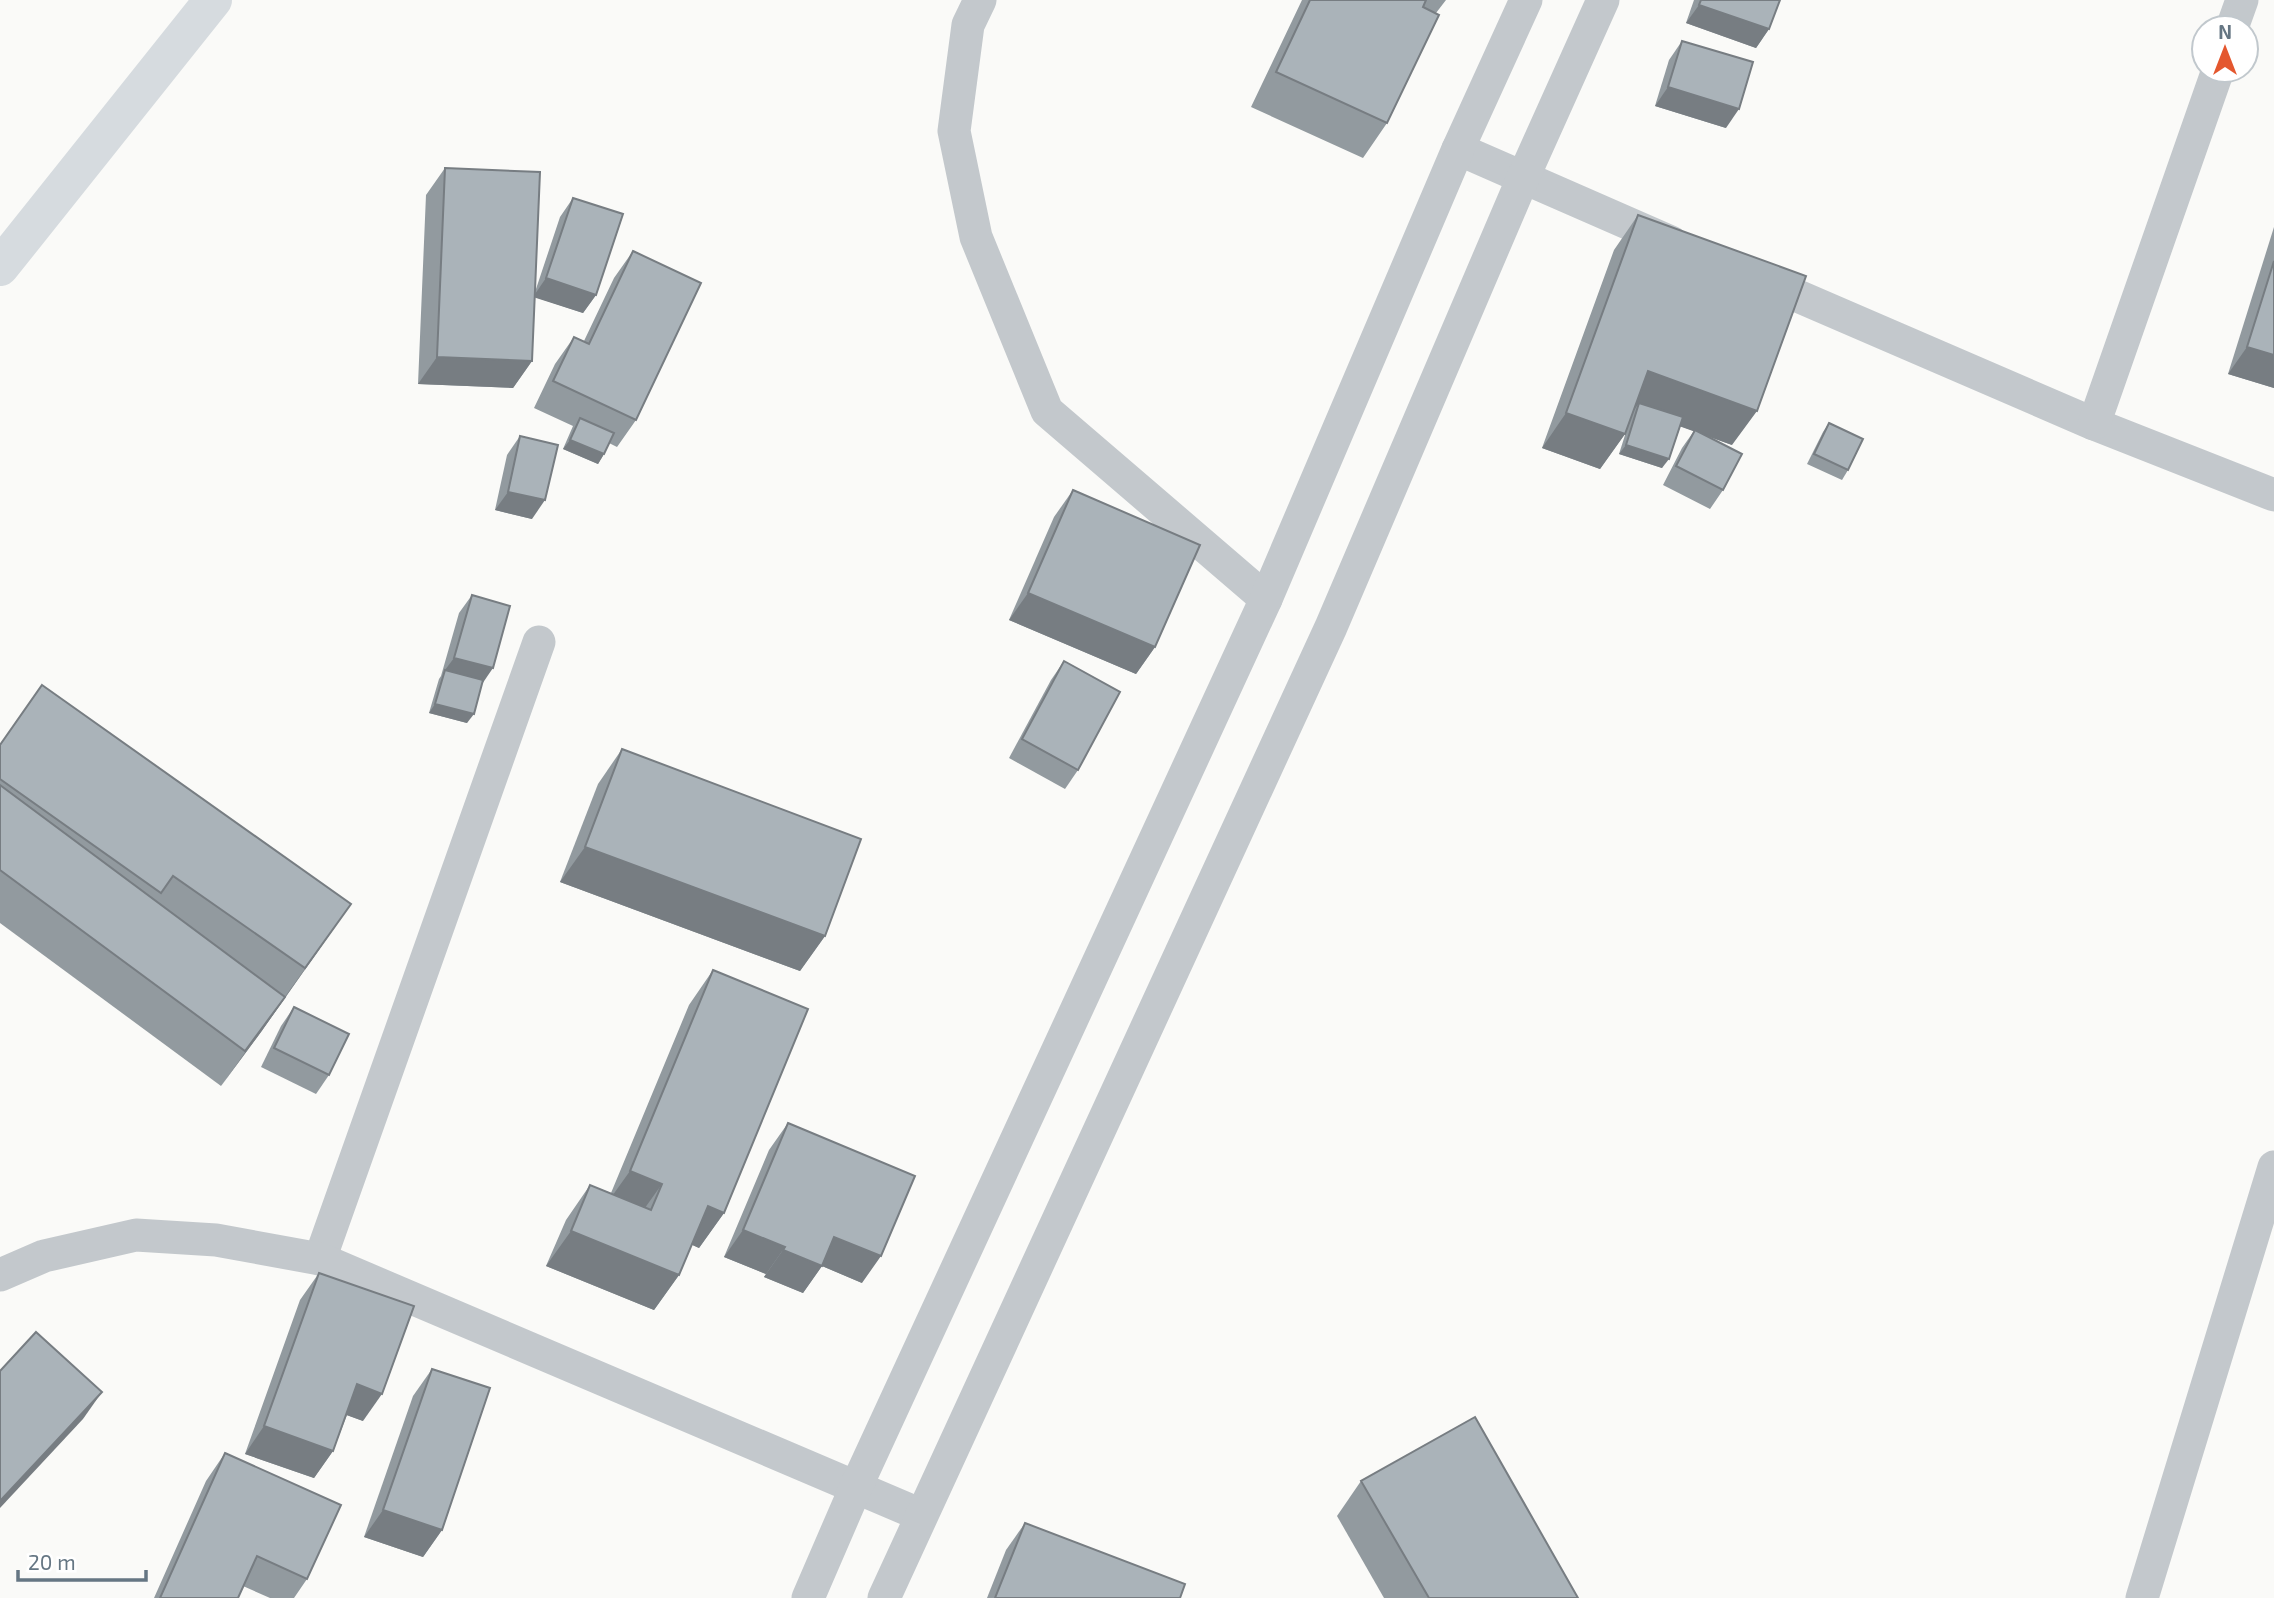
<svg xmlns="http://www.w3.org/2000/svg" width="2274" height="1598" font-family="'Exo 2',sans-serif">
	<rect width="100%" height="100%" fill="#fafaf8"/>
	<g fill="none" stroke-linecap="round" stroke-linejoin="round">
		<g stroke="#c3c8cc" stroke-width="33">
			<polyline points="980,0 968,25 954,131 976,237 1047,411 1266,599"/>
			<polyline points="2232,28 2242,0"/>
			<polyline points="1458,149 1671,242"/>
			<polyline points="1756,278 2094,424 2274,495"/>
			<polyline points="2094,424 2218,70"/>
			<polyline points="320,1259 539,642"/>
			<polyline points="0,1275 44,1256 136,1235 216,1240 320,1259 921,1515"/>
			<polyline points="808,1598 856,1487 1266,599 1458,149 1526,0"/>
			<polyline points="884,1598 1331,627 1523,178 1603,0"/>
			<polyline points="2142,1598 2274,1167"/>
		</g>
		<polyline stroke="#d6dbdf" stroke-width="38" points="0,267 213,0"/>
	</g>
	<g fill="#929a9f">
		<polygon points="1302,0 1446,0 1436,13 1387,123 1363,158 1251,107"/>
		<polygon points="1694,0 1780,0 1769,29 1756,48 1686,23"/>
		<polygon points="1682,41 1726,128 1655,106 1669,60"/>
		<polygon points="445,168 535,292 560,217 573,198 596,295 583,313 535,297 532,361 513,388 418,384 426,195"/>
		<polygon points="1638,215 1732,445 1710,437 1723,490 1710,509 1663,485 1682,448 1694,431 1680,426 1662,468 1619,454 1632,413 1625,434 1600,469 1542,448 1614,250"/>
		<polygon points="2274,227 2274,388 2228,374"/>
		<polygon points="633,251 636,420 617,447 609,443 604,454 598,464 563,449 573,426 534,408 555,364 574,337 584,341 614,278"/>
		<polygon points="1829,423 1848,470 1842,480 1807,464 1823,432"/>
		<polygon points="520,436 532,519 495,510 507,455"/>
		<polygon points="1073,490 1155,647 1136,674 1009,620 1054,517"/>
		<polygon points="472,595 481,684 467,723 429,713 439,679 441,676 459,613"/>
		<polygon points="1064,661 1078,770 1065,789 1009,758 1051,680"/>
		<polygon points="0,745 351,904 261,1032 221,1086 0,923"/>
		<polygon points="622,749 825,936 800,971 560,882 598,784"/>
		<polygon points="713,970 724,1213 699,1248 691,1244 679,1275 654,1310 546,1266 566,1220 590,1185 611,1193 689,1005"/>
		<polygon points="294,1007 329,1075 316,1094 261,1067 281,1026"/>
		<polygon points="788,1123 862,1283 822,1266 803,1293 764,1277 766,1274 724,1257 769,1150"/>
		<polygon points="319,1273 363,1421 347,1415 333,1451 314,1478 245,1454 300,1300"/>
		<polygon points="432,1369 442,1530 423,1557 364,1537 413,1396"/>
		<polygon points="225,1453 307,1579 294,1598 270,1598 243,1586 238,1598 154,1598 206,1481"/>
		<polygon points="1361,1481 1578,1598 1384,1598 1337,1516"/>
		<polygon points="1025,1523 1180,1598 987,1598 1006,1550"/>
	</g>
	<g fill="#777d82">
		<polygon points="1699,5 1769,29 1756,48 1686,23"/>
		<polygon points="1668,87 1739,109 1726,128 1655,106"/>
		<polygon points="546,278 596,295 583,313 533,297"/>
		<polygon points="2247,347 2274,355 2274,388 2228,374"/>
		<polygon points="437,357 532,361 513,388 418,384"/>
		<polygon points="1648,371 1757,411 1732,445 1637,411 1639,403 1634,410 1624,406"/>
		<polygon points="1566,413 1625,434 1600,469 1542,448"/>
		<polygon points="570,440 604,454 598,464 563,449"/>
		<polygon points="1626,445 1669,459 1662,468 1619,454"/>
		<polygon points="508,492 545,500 532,519 495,510"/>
		<polygon points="1028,593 1155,647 1136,674 1009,620"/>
		<polygon points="454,658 493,668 480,687 445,670"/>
		<polygon points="435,704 474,714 467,723 429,713"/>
		<polygon points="585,847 825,936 800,971 560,882"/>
		<polygon points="351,904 261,1032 221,1086 282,1001"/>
		<polygon points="630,1171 662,1184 637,1219 605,1206"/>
		<polygon points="708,1206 724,1213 699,1248 683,1241"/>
		<polygon points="743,1230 785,1247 766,1274 724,1257"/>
		<polygon points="571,1231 679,1275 654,1310 546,1266"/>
		<polygon points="834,1237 881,1256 862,1283 822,1266 803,1293 764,1277 783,1250"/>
		<polygon points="357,1384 382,1394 363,1421 338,1412"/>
		<polygon points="102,1392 83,1419 0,1508 0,1501"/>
		<polygon points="264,1426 333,1451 314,1478 245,1454"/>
		<polygon points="383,1510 442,1530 423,1557 364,1537"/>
	</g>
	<g fill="#aab3b9" stroke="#777d82" stroke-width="2">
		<polygon points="1310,0 1426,0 1423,7 1439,15 1387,123 1276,72"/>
		<polygon points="1701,0 1780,0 1769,29 1699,5"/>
		<polygon points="1682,41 1753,62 1739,109 1668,87"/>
		<polygon points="445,168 540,172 532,361 437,357"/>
		<polygon points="573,198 623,214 596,295 546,278"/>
		<polygon points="1638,215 1806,276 1757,411 1648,371 1625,434 1566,413"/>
		<polygon points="633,251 701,283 636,420 553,381 574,337 589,344"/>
		<polygon points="2274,261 2274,355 2247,347"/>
		<polygon points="1639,403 1683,417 1669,459 1626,445"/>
		<polygon points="580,418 614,433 604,454 570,440"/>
		<polygon points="1829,423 1863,439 1848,470 1814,454"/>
		<polygon points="1695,430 1742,454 1723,490 1676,466"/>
		<polygon points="520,436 558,445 545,500 508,492"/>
		<polygon points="1073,490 1200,545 1155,647 1028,593"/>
		<polygon points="472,595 510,606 493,668 454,658"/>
		<polygon points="1064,661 1120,692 1078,770 1022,739"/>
		<polygon points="445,670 483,680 474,714 435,704"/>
		<polygon points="42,685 351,904 305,968 173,876 161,893 0,779 0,745"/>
		<polygon points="622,749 861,839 825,936 585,847"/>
		<polygon points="0,785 285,997 245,1051 0,870"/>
		<polygon points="713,970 808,1009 724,1213 708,1206 679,1275 571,1231 590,1185 651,1210 662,1184 630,1171"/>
		<polygon points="294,1007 349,1034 329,1075 274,1048"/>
		<polygon points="788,1123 915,1176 881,1256 834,1237 822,1266 783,1250 785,1247 743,1230"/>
		<polygon points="319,1273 414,1306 382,1394 357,1384 333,1451 264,1426"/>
		<polygon points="36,1332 102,1392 0,1501 0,1371"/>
		<polygon points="432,1369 490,1388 442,1530 383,1510"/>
		<polygon points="1475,1417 1578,1598 1429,1598 1361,1481"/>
		<polygon points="225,1453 341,1505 307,1579 257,1556 238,1598 160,1598"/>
		<polygon points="1025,1523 1185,1584 1180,1598 995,1598"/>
	</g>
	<g transform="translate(2225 49)"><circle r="33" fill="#ffffff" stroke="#c1c8cd" stroke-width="2"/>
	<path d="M0-5L12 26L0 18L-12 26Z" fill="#e4572e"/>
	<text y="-10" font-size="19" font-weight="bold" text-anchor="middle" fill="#657683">N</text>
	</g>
	<path d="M18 1570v10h128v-10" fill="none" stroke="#657683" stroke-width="3.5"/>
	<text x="28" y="1570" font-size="21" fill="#657683" stroke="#ffffff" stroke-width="5" paint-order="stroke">20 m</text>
</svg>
